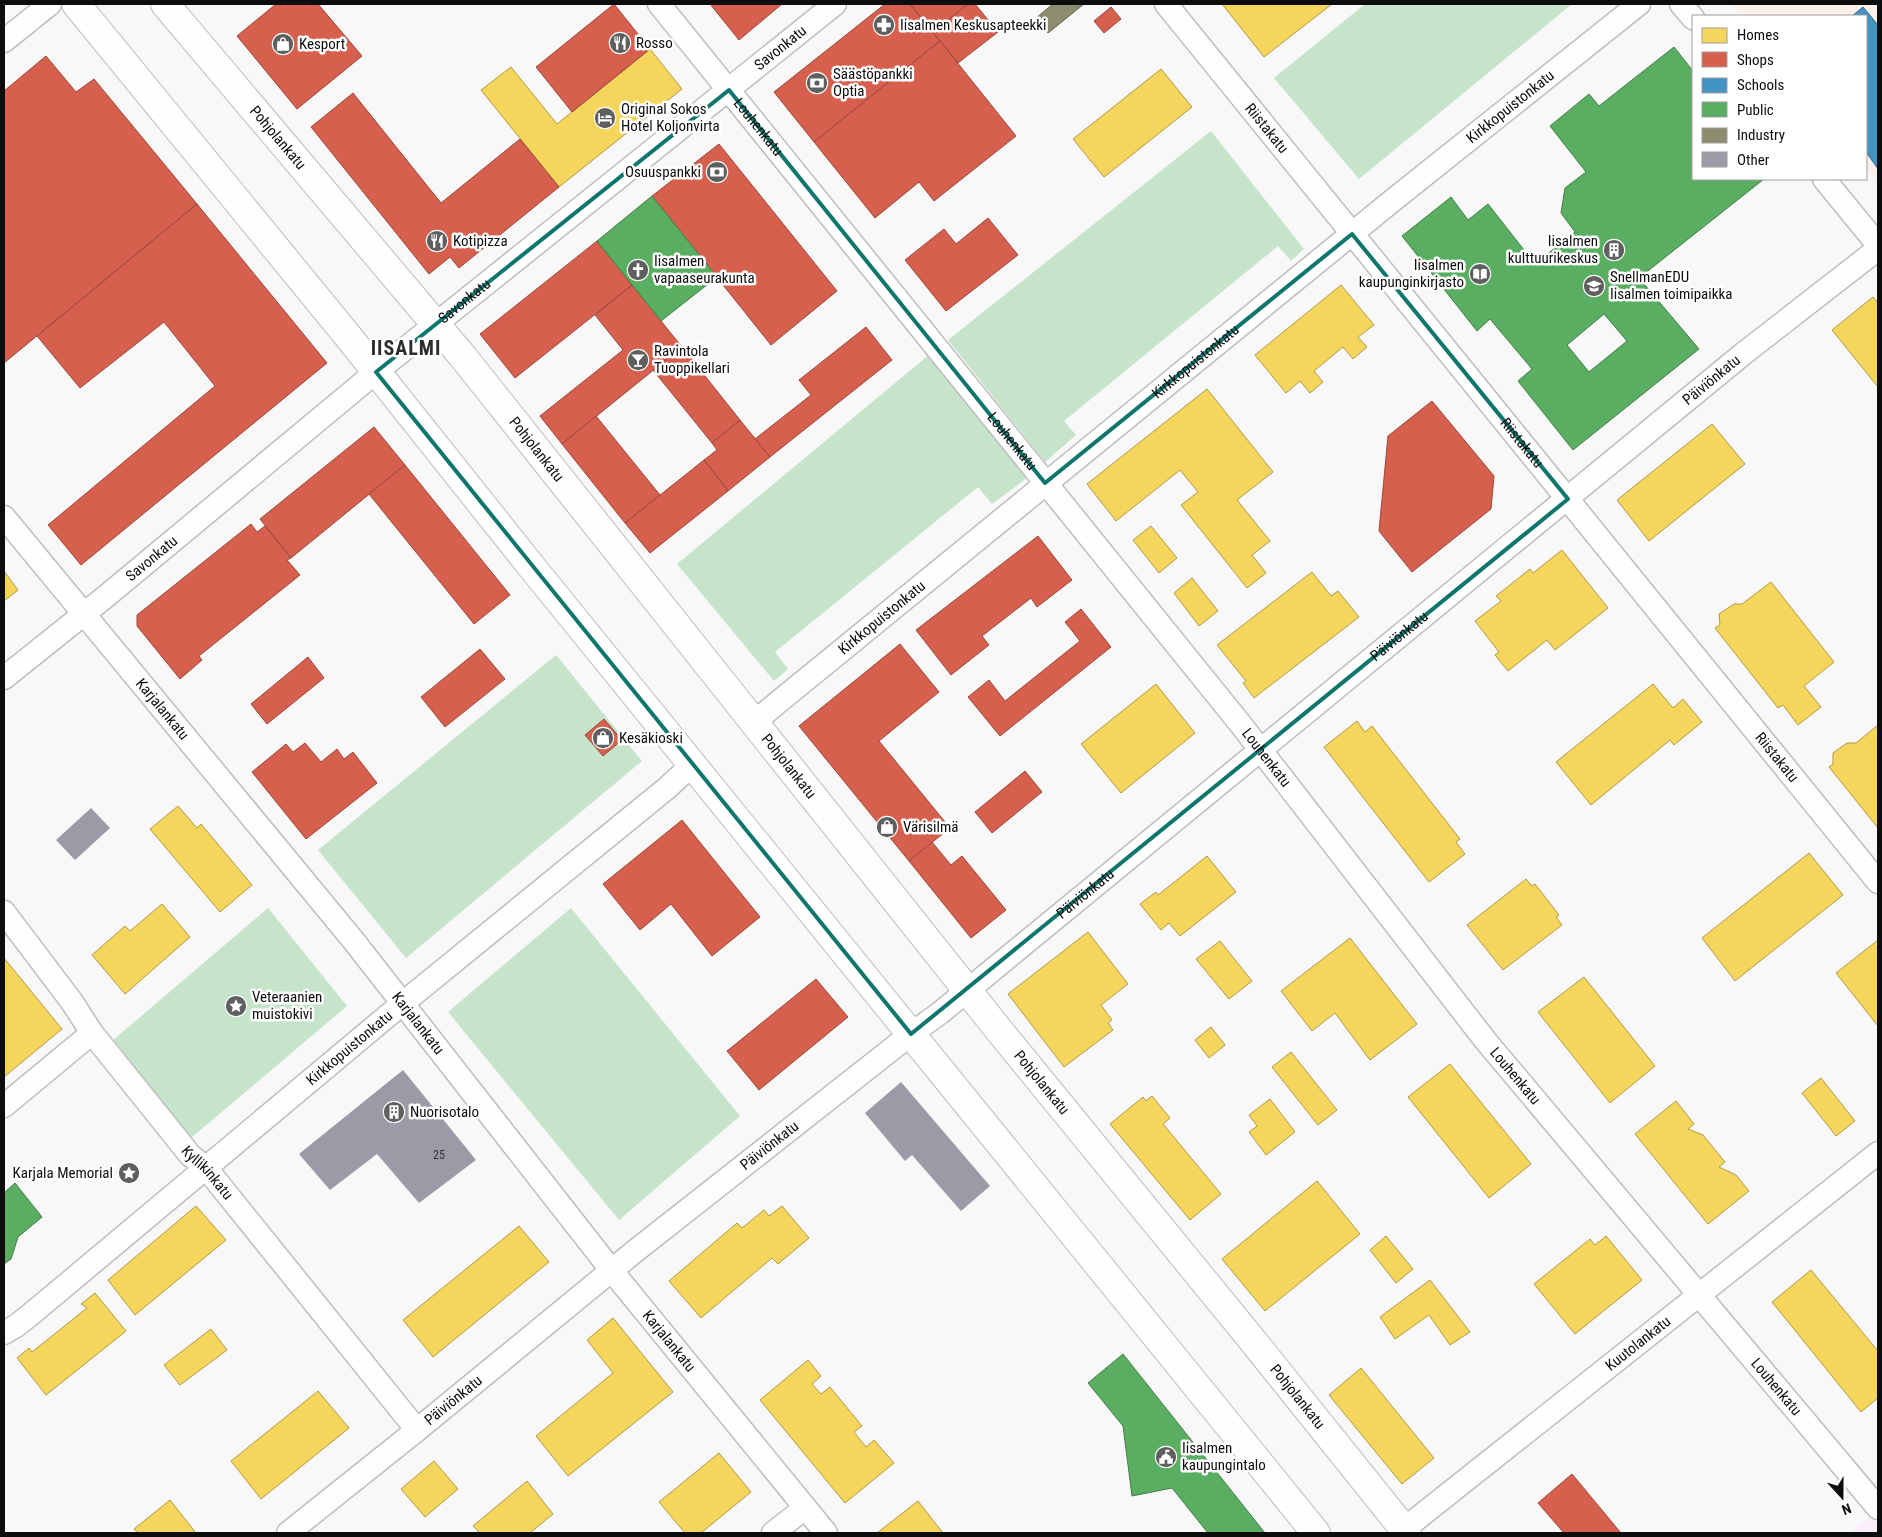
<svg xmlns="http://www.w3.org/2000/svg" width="1882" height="1537" font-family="'Roboto Condensed',sans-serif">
	<rect width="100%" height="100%" fill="#f8f8f9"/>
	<polygon fill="#faf1eb" points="1730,4 1878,4 1878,182 1866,167 1866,16 1741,16"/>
	<polygon fill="#faeff8" points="1878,1510 1878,1533 1849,1533"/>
	<g fill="#c6e4ca">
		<polygon points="1365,4 1572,4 1359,179 1274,78"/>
		<polygon points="1211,131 1304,249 1291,261 1278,246 1064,421 1076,435 1045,462 948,340"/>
		<polygon points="930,354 1027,478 992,504 978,487 775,652 788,669 774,681 677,564"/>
		<polygon points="556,655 642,761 406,958 318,850"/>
		<polygon points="268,908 347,1006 191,1138 112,1041"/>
		<polygon points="571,908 740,1116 619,1220 448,1012"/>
	</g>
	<g fill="#f6d55c" stroke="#b09945">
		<polygon points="1222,4 1332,4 1264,57"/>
		<polygon points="650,49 682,89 559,187 481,90 511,67 557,124"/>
		<polygon points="1161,69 1192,107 1104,177 1073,139"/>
		<polygon points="1341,285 1374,325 1358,337 1367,347 1353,359 1343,347 1314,371 1323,382 1310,393 1300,381 1286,393 1255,355"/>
		<polygon points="1873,297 1878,303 1878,387 1832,330"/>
		<polygon points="1207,389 1273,472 1237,500 1270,541 1252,555 1266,573 1247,588 1181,505 1198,492 1180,470 1116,521 1087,484"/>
		<polygon points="1712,424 1745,464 1649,541 1617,500"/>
		<polygon points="1151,526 1177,558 1159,573 1133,540"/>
		<polygon points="1562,550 1608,608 1555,650 1547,640 1508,671 1495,655 1499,652 1475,621 1501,601 1496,596 1530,569 1533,573"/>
		<polygon points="4,571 18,590 4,601"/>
		<polygon points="1312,572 1331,596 1338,591 1359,617 1254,698 1243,683 1246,681 1217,645"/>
		<polygon points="1192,578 1218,611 1199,626 1174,593"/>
		<polygon points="1771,582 1834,662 1804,686 1821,707 1798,725 1783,705 1778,708 1715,628 1720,625 1719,614 1734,604 1742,604"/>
		<polygon points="1156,684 1195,733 1121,793 1081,744"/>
		<polygon points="1653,684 1673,708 1683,699 1702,722 1674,745 1670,740 1591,805 1556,762"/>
		<polygon points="1357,721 1365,732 1372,726 1460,839 1456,842 1465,854 1429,882 1324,747"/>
		<polygon points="1878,725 1878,828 1829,767 1833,764 1833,753 1847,743 1856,743"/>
		<polygon points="178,806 197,828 201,824 252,885 220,912 150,829"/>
		<polygon points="1809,853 1843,895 1735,981 1702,938"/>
		<polygon points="1207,856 1236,892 1180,936 1169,923 1161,930 1140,904 1156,892 1158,895"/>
		<polygon points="1526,879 1532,886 1535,884 1559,915 1556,917 1562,925 1503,970 1467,925"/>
		<polygon points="162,904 190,937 125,994 92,955 125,926 130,931"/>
		<polygon points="1088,932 1128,984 1101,1005 1112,1020 1108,1023 1113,1030 1064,1067 1008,994"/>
		<polygon points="1350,938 1417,1024 1370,1060 1335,1013 1312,1031 1281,991"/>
		<polygon points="1878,940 1878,1026 1836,973"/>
		<polygon points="1220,941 1252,981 1229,999 1196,959"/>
		<polygon points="4,958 62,1029 4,1077"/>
		<polygon points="1584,977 1655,1066 1610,1103 1538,1012"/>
		<polygon points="1211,1027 1225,1045 1209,1058 1195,1040"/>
		<polygon points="1291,1052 1337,1110 1318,1125 1272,1067"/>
		<polygon points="1450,1064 1531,1164 1489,1198 1408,1097"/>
		<polygon points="1821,1078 1855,1121 1836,1136 1802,1093"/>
		<polygon points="1152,1096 1170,1118 1163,1124 1221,1194 1190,1220 1110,1124 1143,1097 1146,1101"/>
		<polygon points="1270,1099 1295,1132 1266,1155 1249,1132 1257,1126 1249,1115"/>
		<polygon points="1676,1101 1694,1124 1688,1129 1703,1135 1725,1162 1719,1167 1736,1175 1749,1191 1708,1224 1635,1134"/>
		<polygon points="1317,1181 1360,1234 1265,1311 1222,1259"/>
		<polygon points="196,1206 226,1240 135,1315 108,1280"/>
		<polygon points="782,1206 809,1238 778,1264 772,1258 701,1318 669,1281 737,1223 742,1228 764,1210 769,1216"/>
		<polygon points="519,1226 549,1262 433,1357 403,1320"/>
		<polygon points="1386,1236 1413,1269 1396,1283 1370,1250"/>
		<polygon points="1606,1236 1642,1280 1575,1334 1534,1284 1590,1239 1595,1245"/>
		<polygon points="1811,1270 1878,1351 1878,1398 1861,1412 1772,1302"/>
		<polygon points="1430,1280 1470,1332 1450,1345 1429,1315 1395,1339 1380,1317"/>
		<polygon points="95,1293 126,1331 46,1395 17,1358 29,1348 32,1352 87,1308 81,1304"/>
		<polygon points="613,1318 673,1392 568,1476 536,1436 613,1373 587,1340"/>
		<polygon points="211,1329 227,1350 180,1385 164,1365"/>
		<polygon points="808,1360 821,1376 812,1384 821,1394 830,1387 862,1426 854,1432 866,1447 874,1440 894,1463 845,1503 760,1400"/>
		<polygon points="1361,1368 1434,1458 1402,1484 1329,1395"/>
		<polygon points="318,1391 349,1428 261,1499 231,1461"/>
		<polygon points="719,1453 751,1492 701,1533 685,1533 659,1502"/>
		<polygon points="434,1461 458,1489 425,1517 401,1489"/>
		<polygon points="527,1481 553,1514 530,1533 480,1533 473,1526"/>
		<polygon points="170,1500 196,1533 138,1533 134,1529"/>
		<polygon points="918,1501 943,1533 877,1533"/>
	</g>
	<g fill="#d6604d" stroke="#9a473a">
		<polygon points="276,4 318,4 362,56 297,109 237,36"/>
		<polygon points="614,4 650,49 572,112 536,67"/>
		<polygon points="710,4 782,4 739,40"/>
		<polygon points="885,4 910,4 940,41 814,142 774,92"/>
		<polygon points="910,4 968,4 933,32"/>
		<polygon points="968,4 975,4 998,32 958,63 933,32"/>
		<polygon points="1111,7 1121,19 1104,33 1094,21"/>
		<polygon points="940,41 1016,136 934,201 919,182 875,218 814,142"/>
		<polygon points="46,56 76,92 94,79 197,204 4,363 4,91"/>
		<polygon points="353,93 441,203 520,139 559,187 459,268 450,257 429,274 311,127"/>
		<polygon points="719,144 837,291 771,345 652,196"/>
		<polygon points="197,204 327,363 81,565 48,525 215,386 164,322 80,388 37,336"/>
		<polygon points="988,218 1018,255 946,311 905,260 944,229 956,244"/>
		<polygon points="597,241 632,285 515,378 480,334"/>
		<polygon points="632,285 682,347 562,444 540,416 623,350 595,315"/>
		<polygon points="866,327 892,360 770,457 755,439 811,395 799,380"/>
		<polygon points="682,347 740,420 712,443 653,370"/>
		<polygon points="1432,401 1494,476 1491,509 1412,572 1379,531 1388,436"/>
		<polygon points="596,416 660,495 625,523 562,444"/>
		<polygon points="740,420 770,457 728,491 704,460 717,450 712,443"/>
		<polygon points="374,427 405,465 291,558 260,519"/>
		<polygon points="704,460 728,491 650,553 625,523"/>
		<polygon points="405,465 510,595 474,624 369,494"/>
		<polygon points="251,524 257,532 265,526 291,558 287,560 300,575 199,656 202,660 180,679 137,626 137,615"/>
		<polygon points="1038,536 1072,580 1037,607 1031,598 982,636 989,645 951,675 916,630"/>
		<polygon points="1081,609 1111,647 1000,736 968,697 989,680 1005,701 1080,641 1065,622"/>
		<polygon points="900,644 939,692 879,741 950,828 909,861 799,726"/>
		<polygon points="480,649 505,679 445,727 421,697"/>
		<polygon points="308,657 324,678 267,724 251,704"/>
		<polygon points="604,719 622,740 603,756 585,735"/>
		<polygon points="305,743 321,762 337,749 344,759 353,752 377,783 306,839 252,772 286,744 293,752"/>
		<polygon points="1025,771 1042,792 992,833 975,812"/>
		<polygon points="682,820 760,917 712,956 671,904 640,930 603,884"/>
		<polygon points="932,842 951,865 962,856 1006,910 971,938 909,861"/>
		<polygon points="816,979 848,1017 759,1090 727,1051"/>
		<polygon points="1572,1474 1621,1533 1564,1533 1538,1503"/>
	</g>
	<polygon fill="#4393c3" stroke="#336b8d" points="1863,7 1878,25 1878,169 1866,152 1866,16 1852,16"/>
	<g fill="#5aae61" stroke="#437e48" fill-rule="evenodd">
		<path d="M1674 47 1693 71V179H1764L1639 278 1699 349 1573 450 1518 381 1532 369 1490 319 1477 331 1402 236 1451 197 1468 220 1488 204 1535 264 1575 232 1561 213 1565 188 1586 172 1550 126 1589 94 1599 106ZM1604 314 1627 341 1589 372 1567 345Z"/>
		<polygon points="652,196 717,277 661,321 597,241"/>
		<polygon points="15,1183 42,1217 18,1237 11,1259 4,1264 4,1193"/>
		<polygon points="1123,1354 1265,1533 1208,1533 1172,1488 1132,1496 1123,1426 1088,1383"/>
	</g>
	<polygon fill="#8c8c6e" stroke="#666651" points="1053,4 1084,4 1048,33 1036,18"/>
	<g fill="#9c9aa7">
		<polygon points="91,808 110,828 75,860 56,840"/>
		<polygon points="403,1070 476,1160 419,1203 377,1154 330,1190 299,1154"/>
		<polygon points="901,1082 990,1186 961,1211 912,1155 905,1161 865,1113"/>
	</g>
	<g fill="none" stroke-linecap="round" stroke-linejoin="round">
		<g stroke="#bdbdbe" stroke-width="25">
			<g id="street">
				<path id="s1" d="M659 4 1242 726 1485 1040 1878 1508"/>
				<path id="s2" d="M1166 4 1878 882"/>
				<polyline points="1681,4 1693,18"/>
				<polyline points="4,41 50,4"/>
				<polyline points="1824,179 1878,245"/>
				<path id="s3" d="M4 517 353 940 612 1271 826 1533"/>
				<path id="s4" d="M4 678 104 598 376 372 835 4"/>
				<path id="s5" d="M754 722 1392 201 1639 4"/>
				<path id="s6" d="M4 912 72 1002 92 1033 190 1155 206 1168 417 1430"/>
				<polyline points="4,1106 92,1033"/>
				<path id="s7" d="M4 1333 16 1326 30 1315 403 1003 667 788 693 764"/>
				<path id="s8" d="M288 1533 417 1430 634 1252 911 1034 940 1013 1743 354 1878 249"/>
				<polyline points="773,1533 805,1508"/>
				<path id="s9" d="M1399 1533 1878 1153"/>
			</g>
		</g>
		<g stroke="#bdbdbe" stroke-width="30">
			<g id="secondary">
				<polyline points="76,4 351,340 531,566 1316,1533"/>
				<path id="s10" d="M165 4 464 358 998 1029 1253 1341 1407 1533"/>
			</g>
		</g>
		<use href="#street" stroke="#fefefe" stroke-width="22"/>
		<use href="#secondary" stroke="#fefefe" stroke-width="28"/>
	</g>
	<path fill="none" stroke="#0f766e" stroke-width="4" stroke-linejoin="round" d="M729 90 1045 483 1352 234 1568 499 911 1034 376 372Z"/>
	<defs>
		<g id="pharmacy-disc" transform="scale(1.125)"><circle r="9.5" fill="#5f5f60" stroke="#fff"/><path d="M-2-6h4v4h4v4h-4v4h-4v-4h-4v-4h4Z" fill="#fff"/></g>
		<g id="restaurant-disc" transform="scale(1.125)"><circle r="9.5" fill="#5f5f60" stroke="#fff"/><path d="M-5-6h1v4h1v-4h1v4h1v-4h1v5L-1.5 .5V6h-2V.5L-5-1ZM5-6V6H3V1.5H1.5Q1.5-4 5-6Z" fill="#fff"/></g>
		<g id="shop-disc" transform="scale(1.125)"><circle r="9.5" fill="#5f5f60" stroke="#fff"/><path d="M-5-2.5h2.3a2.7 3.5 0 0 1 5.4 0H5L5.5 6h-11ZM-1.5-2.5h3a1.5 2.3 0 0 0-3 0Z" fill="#fff"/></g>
		<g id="bank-disc" transform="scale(1.125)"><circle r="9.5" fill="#5f5f60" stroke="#fff"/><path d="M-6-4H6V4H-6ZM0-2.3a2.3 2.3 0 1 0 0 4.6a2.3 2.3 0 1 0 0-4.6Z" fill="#fff"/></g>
		<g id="hotel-disc" transform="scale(1.125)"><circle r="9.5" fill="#5f5f60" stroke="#fff"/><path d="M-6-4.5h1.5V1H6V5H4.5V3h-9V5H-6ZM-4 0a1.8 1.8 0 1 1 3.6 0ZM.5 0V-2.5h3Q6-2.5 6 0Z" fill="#fff"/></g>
		<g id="building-disc" transform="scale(1.125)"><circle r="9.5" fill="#5f5f60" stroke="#fff"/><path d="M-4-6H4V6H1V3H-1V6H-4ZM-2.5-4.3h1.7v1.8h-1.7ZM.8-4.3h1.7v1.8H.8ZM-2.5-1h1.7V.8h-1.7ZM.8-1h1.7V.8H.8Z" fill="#fff"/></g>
		<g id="church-disc" transform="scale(1.125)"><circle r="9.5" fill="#5f5f60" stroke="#fff"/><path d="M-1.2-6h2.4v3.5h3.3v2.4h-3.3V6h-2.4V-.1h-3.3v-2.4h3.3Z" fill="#fff"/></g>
		<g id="library-disc" transform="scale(1.125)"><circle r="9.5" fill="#5f5f60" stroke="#fff"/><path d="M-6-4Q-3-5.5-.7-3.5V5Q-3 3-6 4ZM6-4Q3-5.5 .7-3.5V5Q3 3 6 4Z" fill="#fff"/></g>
		<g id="university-disc" transform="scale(1.125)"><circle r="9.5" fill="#5f5f60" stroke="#fff"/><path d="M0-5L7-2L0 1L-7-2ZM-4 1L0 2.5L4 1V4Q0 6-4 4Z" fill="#fff"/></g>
		<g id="bar-disc" transform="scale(1.125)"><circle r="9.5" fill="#5f5f60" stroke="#fff"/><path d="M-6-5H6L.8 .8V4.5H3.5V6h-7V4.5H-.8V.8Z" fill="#fff"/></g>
		<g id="sight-disc" transform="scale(1.125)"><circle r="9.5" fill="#5f5f60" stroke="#fff"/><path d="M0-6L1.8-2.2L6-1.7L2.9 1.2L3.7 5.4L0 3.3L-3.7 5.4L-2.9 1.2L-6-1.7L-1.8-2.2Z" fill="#fff"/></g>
		<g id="civic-disc" transform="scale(1.125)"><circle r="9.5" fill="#5f5f60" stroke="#fff"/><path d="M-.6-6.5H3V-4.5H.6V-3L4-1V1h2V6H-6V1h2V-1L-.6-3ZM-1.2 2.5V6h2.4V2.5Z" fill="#fff"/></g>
	</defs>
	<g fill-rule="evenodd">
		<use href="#pharmacy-disc" x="884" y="25"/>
		<use href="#restaurant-disc" x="620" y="43"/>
		<use href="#shop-disc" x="283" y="44"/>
		<use href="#bank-disc" x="817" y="83"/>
		<use href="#hotel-disc" x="605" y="118"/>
		<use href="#bank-disc" x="717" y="172"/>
		<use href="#restaurant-disc" x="437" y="241"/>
		<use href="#building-disc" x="1614" y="250"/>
		<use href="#church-disc" x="638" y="270"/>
		<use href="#library-disc" x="1480" y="274"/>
		<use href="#university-disc" x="1594" y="286"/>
		<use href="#bar-disc" x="638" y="360"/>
		<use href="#shop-disc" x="603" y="738"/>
		<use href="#shop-disc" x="887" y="827"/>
		<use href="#sight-disc" x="236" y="1006"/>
		<use href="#building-disc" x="394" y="1112"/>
		<use href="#sight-disc" x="129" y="1173"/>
		<use href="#civic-disc" x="1166" y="1457"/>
	</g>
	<g text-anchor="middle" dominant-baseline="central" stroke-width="5" stroke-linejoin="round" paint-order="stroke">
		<g font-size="12" fill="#313034">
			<text x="439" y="1155">25</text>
		</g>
		<g font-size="15" fill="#0d0d0e" stroke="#fff" text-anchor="start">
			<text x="900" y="25">Iisalmen Keskusapteekki</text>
			<text x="636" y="43">Rosso</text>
			<text x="299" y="44">Kesport</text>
			<text x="833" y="74">Säästöpankki<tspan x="833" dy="17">Optia</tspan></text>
			<text x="621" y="109">Original Sokos<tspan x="621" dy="17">Hotel Koljonvirta</tspan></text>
			<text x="701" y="172" text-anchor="end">Osuuspankki</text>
			<text x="453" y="241">Kotipizza</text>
			<text x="1598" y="241" text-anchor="end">Iisalmen<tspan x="1598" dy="17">kulttuurikeskus</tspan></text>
			<text x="654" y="261">Iisalmen<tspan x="654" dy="17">vapaaseurakunta</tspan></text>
			<text x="1464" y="265" text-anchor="end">Iisalmen<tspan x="1464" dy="17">kaupunginkirjasto</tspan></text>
			<text x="1610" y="277">SnellmanEDU<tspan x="1610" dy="17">Iisalmen toimipaikka</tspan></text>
			<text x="654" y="351">Ravintola<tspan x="654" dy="17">Tuoppikellari</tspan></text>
			<text x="619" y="738">Kesäkioski</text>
			<text x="903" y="827">Värisilmä</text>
			<text x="252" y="997">Veteraanien<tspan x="252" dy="17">muistokivi</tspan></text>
			<text x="410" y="1112">Nuorisotalo</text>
			<text x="113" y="1173" text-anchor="end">Karjala Memorial</text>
			<text x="1182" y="1448">Iisalmen<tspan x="1182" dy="17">kaupungintalo</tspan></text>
		</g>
		<g font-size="15" fill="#0d0d0e" stroke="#fff">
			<text stroke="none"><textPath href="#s4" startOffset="1000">Savonkatu</textPath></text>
			<text stroke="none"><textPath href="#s5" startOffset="975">Kirkkopuistonkatu</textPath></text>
			<text stroke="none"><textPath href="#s1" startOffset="158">Louhenkatu</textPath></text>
			<text stroke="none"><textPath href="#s2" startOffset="160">Riistakatu</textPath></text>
			<text stroke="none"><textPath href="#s10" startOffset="175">Pohjolankatu</textPath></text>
			<text stroke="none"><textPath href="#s4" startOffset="595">Savonkatu</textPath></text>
			<text stroke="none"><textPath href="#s5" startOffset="570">Kirkkopuistonkatu</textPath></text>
			<text stroke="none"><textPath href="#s8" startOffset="1832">Päiviönkatu</textPath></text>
			<text stroke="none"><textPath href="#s1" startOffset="562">Louhenkatu</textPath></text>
			<text stroke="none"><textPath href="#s2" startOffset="565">Riistakatu</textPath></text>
			<text stroke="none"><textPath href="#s10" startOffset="580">Pohjolankatu</textPath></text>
			<text stroke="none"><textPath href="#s4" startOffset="190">Savonkatu</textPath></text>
			<text stroke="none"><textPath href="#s5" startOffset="165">Kirkkopuistonkatu</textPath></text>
			<text stroke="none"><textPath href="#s8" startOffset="1428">Päiviönkatu</textPath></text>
			<text stroke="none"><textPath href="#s3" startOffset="249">Karjalankatu</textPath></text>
			<text stroke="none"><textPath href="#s1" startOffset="968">Louhenkatu</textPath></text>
			<text stroke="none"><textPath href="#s2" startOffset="970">Riistakatu</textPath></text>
			<text stroke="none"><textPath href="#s10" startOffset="985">Pohjolankatu</textPath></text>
			<text stroke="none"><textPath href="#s8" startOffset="1022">Päiviönkatu</textPath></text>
			<text stroke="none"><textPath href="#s3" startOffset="654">Karjalankatu</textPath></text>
			<text stroke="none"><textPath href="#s7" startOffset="448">Kirkkopuistonkatu</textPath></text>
			<text stroke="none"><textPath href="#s1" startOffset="1372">Louhenkatu</textPath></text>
			<text stroke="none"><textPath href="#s10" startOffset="1390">Pohjolankatu</textPath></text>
			<text stroke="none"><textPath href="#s8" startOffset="618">Päiviönkatu</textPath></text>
			<text stroke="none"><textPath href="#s6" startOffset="331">Kyllikinkatu</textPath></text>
			<text stroke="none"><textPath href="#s3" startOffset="1059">Karjalankatu</textPath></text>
			<text stroke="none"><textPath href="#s9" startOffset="305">Kuutolankatu</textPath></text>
			<text stroke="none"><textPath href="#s1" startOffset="1778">Louhenkatu</textPath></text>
			<text stroke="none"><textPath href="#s10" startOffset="1795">Pohjolankatu</textPath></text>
			<text stroke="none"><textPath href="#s8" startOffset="212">Päiviönkatu</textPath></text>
		</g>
		<g font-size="20" font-weight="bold" letter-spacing="1" fill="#2b2c2e" stroke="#fff">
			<text x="406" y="348">IISALMI</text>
		</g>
	</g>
	<rect width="1882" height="1537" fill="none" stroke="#0d0d0e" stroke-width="10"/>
	<rect x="1692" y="15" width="175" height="165" fill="#ffffff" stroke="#9e9e9f"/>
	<rect x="1702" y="28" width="25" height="15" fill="#f6d55c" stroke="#9e9e9f"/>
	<text x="1737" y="40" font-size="15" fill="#0d0d0e">Homes</text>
	<rect x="1702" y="52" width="25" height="15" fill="#d6604d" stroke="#9e9e9f"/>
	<text x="1737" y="65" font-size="15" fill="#0d0d0e">Shops</text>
	<rect x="1702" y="78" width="25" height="15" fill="#4393c3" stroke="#9e9e9f"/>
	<text x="1737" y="90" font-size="15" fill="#0d0d0e">Schools</text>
	<rect x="1702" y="102" width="25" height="15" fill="#5aae61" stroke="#9e9e9f"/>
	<text x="1737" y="115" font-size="15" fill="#0d0d0e">Public</text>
	<rect x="1702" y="128" width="25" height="15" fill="#8c8c6e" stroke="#9e9e9f"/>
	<text x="1737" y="140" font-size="15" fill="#0d0d0e">Industry</text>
	<rect x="1702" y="152" width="25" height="15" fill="#9c9aa7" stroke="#9e9e9f"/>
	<text x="1737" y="165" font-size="15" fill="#0d0d0e">Other</text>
	<g transform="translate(1842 1497) rotate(159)" stroke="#ffffff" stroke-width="4" paint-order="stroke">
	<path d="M0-4L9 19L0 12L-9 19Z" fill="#0d0d0e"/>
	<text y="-8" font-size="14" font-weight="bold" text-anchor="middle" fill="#0d0d0e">N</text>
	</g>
</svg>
